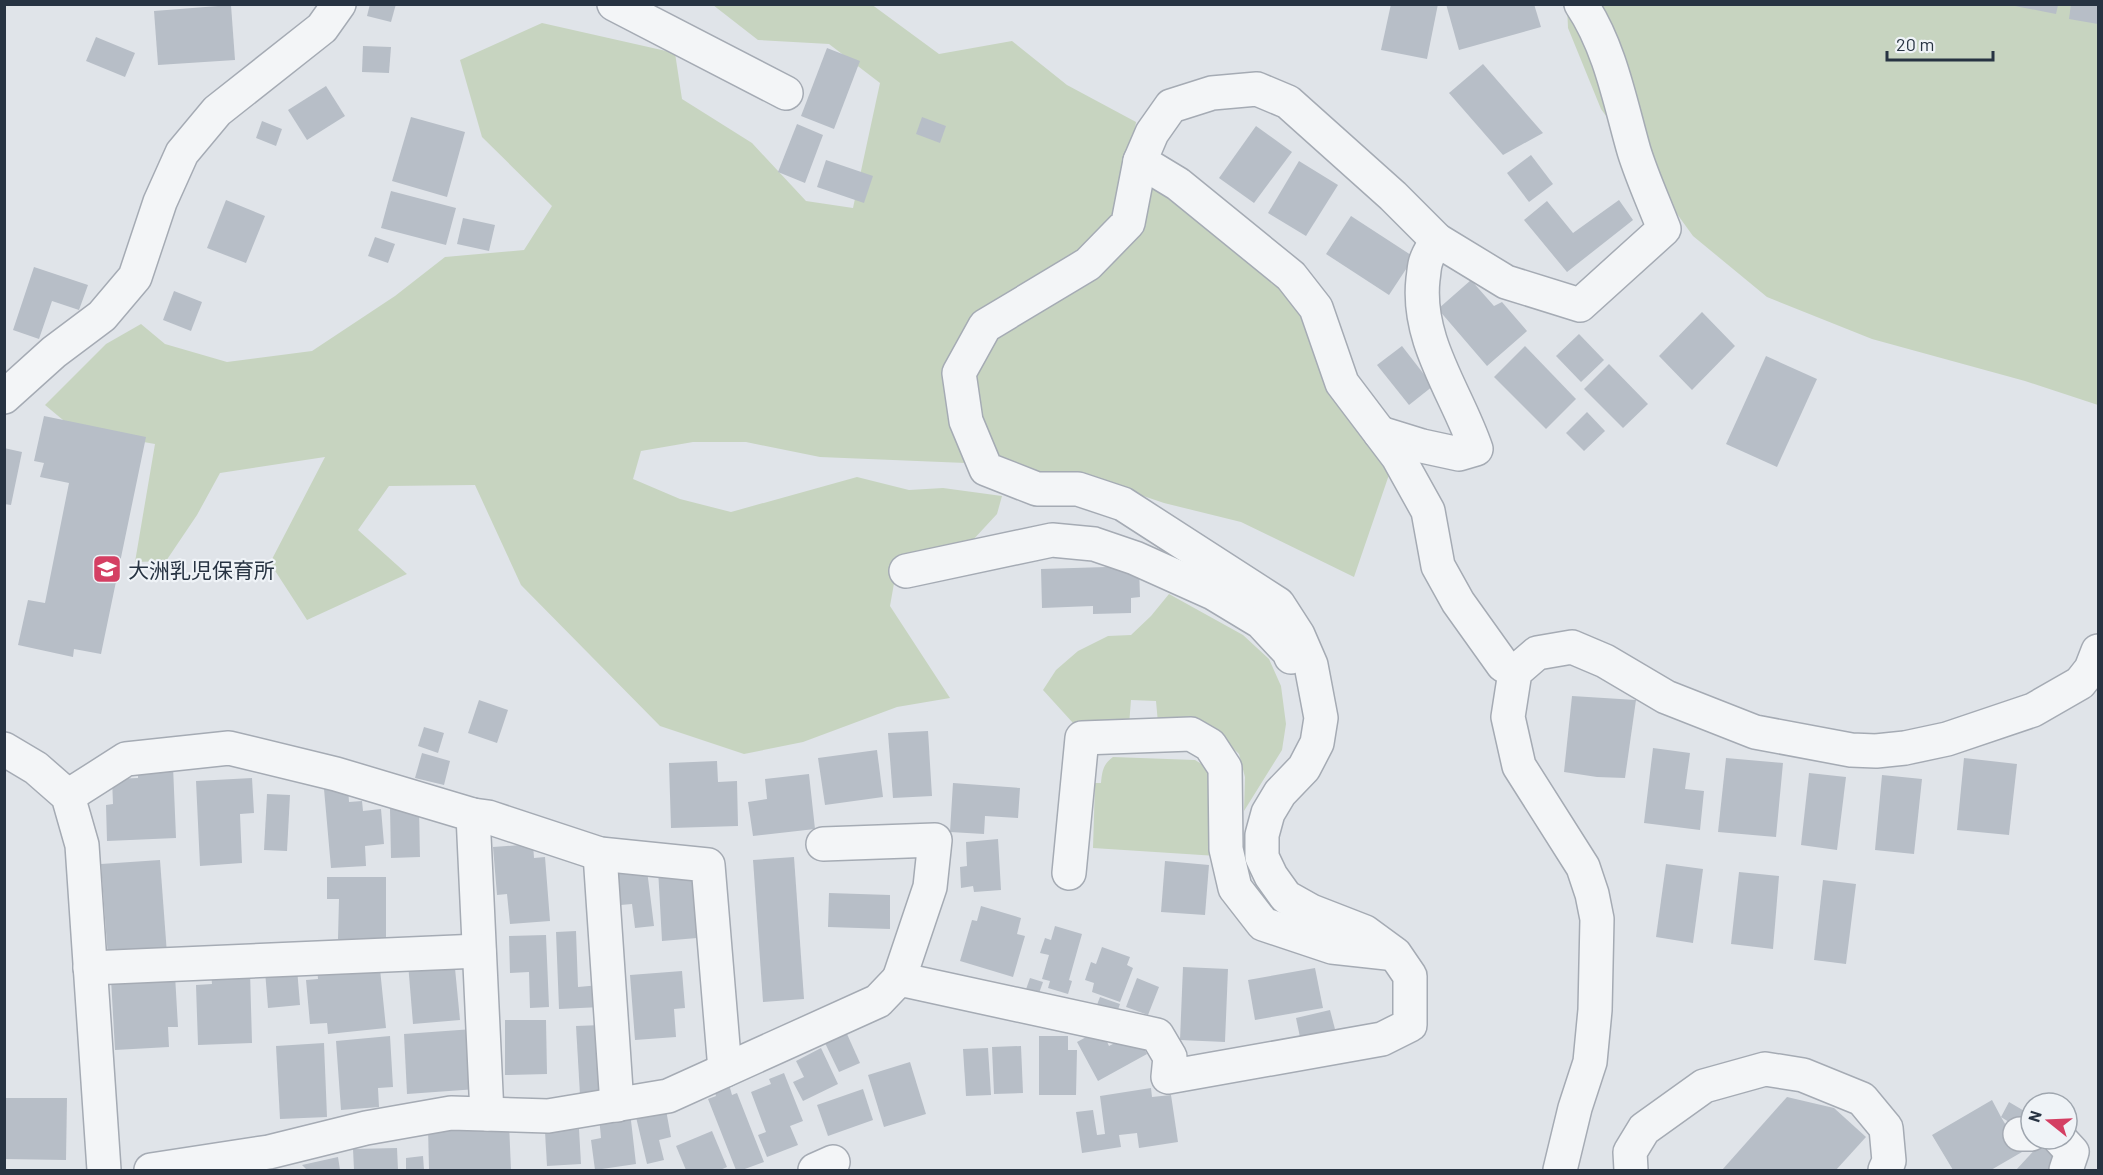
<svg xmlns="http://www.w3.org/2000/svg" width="2103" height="1175" font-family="Barlow,'Noto Sans JP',sans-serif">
	<rect width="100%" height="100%" fill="#e0e4e9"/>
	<g fill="#c7d4c0">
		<polygon points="871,4 939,54 1012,41 1067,85 1136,122 1130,162 1267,271 1303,312 1392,466 1354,577 1241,522 1164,503 1072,472 1034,475 990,464 820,457 746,442 693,442 641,451 633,479 680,499 731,512 857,477 909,490 943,488 1002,496 997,514 972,541 899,555 890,606 950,698 897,707 803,742 744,754 660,726 521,585 475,485 389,486 358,530 407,574 307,620 270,563 325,457 220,473 197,515 166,561 135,562 155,444 75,430 45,405 106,344 141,324 165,344 227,362 312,351 395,296 445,257 524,250 552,206 482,137 460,60 542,23 675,53 682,99 752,143 806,201 853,208 880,83 829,44 758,40 713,5"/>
		<polygon points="1567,5 2098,5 2098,405 2025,381 1872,339 1767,297 1693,236 1601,109 1568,28"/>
		<polygon points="1169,594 1243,635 1269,659 1281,686 1286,724 1282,750 1244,811 1245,777 1239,754 1219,735 1158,723 1156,701 1131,700 1129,725 1073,723 1043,690 1056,670 1078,651 1108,636 1131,635 1151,616"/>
		<path d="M1113 757 1195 760 1210 769 1217 856 1093 848 1095 783H1101C1102 772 1103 764 1113 757Z"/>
	</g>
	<g fill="#b7bec7">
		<polygon points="370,4 396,4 391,22 367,16"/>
		<polygon points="1391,4 1438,4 1427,59 1381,50"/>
		<polygon points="1446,4 1534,4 1541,27 1459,50"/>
		<polygon points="2071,4 2098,4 2098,24 2069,19"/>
		<polygon points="231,5 235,60 158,65 154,11"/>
		<polygon points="2010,5 2058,5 2056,14"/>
		<polygon points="96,37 135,53 125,77 86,61"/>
		<polygon points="363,46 391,47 389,73 362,72"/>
		<polygon points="827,48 860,61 834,129 801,116"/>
		<polygon points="1483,64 1543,133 1503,155 1449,93"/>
		<polygon points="326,86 345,116 307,140 288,110"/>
		<polygon points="411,117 465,132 447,197 392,181"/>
		<polygon points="922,117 946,126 940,143 916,134"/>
		<polygon points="262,121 282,129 276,146 256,138"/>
		<polygon points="797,124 823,135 805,183 778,172"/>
		<polygon points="1256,126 1292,152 1254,203 1219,178"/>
		<polygon points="1531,155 1553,184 1529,202 1507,173"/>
		<polygon points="826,160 873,176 864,203 817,187"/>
		<polygon points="1299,161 1338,185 1306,236 1268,213"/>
		<polygon points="391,191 456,208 446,245 381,228"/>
		<polygon points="226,200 265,216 246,263 207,248"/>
		<polygon points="1619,200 1633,220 1567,272 1524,220 1547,201 1573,233"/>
		<polygon points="1351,216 1414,257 1389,295 1326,254"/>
		<polygon points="463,218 495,225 489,251 457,244"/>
		<polygon points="375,237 395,244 388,263 368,256"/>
		<polygon points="34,267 88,285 79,310 52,301 39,339 13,330"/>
		<polygon points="1471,280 1494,306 1502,302 1527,331 1487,366 1438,309"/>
		<polygon points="174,291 202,302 191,331 163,320"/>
		<polygon points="1702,312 1735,346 1692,390 1659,356"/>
		<polygon points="1579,334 1604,360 1581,382 1556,356"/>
		<polygon points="1402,346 1433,386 1409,405 1377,365"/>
		<polygon points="1525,346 1576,399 1546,429 1494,377"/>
		<polygon points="1766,356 1817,379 1777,467 1726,444"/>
		<polygon points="1609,364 1648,404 1623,428 1584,389"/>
		<polygon points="1587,412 1605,431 1584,451 1566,433"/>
		<polygon points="44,416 146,437 101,654 74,649 73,657 18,645 28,600 45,603 69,483 40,477 44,463 34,461"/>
		<polygon points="4,448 22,452 11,505 4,504"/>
		<polygon points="1139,566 1140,597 1131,598 1131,613 1093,614 1093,606 1042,608 1041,569"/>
		<polygon points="1572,696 1636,700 1625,778 1597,777 1564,772"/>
		<polygon points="479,700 508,710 497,743 468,733"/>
		<polygon points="424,727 444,733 438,753 418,746"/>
		<polygon points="928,731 932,796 893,798 888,733"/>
		<polygon points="1653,748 1690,753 1685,789 1704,791 1700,830 1644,823"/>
		<polygon points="877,750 883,797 825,805 818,758"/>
		<polygon points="422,753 450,761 444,785 415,778"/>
		<polygon points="1726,758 1783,763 1776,837 1718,832"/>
		<polygon points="1964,758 2017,764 2009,835 1957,830"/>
		<polygon points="717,761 718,782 737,781 738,826 671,828 669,763"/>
		<polygon points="173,766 176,838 107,841 106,805 113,804 112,779 138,778 138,767"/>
		<polygon points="1809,773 1846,777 1837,850 1801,845"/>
		<polygon points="809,774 815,829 753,836 748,802 767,799 765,779"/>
		<polygon points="1882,775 1922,779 1914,854 1875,850"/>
		<polygon points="252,778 254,813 240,814 242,863 200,866 196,781"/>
		<polygon points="953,783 1020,788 1018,818 985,816 984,834 950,832"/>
		<polygon points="348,787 349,802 362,801 363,811 381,809 384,844 365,846 366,866 331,868 324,789"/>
		<polygon points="267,794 290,795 287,851 264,850"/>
		<polygon points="419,808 420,857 391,858 390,809"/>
		<polygon points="998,839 1001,890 974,892 973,886 961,888 960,867 967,866 966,842"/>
		<polygon points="533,844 534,858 545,857 550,921 510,924 507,894 497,895 493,847"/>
		<polygon points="794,857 804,999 763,1002 753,860"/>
		<polygon points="160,860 167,954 108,958 101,864"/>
		<polygon points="1165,861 1209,865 1205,915 1161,912"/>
		<polygon points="646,862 654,926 635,928 632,904 609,906 604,867"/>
		<polygon points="1666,864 1703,869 1693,943 1656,937"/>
		<polygon points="706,866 709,915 695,916 697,938 662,941 658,869"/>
		<polygon points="1739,872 1779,876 1773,949 1731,944"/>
		<polygon points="327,877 386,877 386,939 338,939 339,899 327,899"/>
		<polygon points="1823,880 1856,884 1846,964 1814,960"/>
		<polygon points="829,893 890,895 890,929 828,927"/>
		<polygon points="981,906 1021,918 1017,934 1025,936 1013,977 960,961 972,920 977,921"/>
		<polygon points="1055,926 1082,934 1069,980 1072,981 1068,994 1048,988 1050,981 1042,979 1049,955 1040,953 1045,938 1051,940"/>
		<polygon points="576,931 578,987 600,985 601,1007 559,1009 556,932"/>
		<polygon points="546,935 549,1007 530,1008 529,972 510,973 509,936"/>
		<polygon points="1102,947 1130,957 1127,965 1133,968 1120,1002 1092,992 1094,983 1085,980 1091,962 1096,964"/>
		<polygon points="454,958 460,1020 413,1024 408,963"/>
		<polygon points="1183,967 1228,969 1225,1042 1180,1040"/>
		<polygon points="297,968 300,1005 268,1008 265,971"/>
		<polygon points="317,968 380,969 386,1028 328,1034 327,1023 310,1024 306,980 318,979"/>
		<polygon points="1315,968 1323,1008 1255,1020 1248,980"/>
		<polygon points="250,971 252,1043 198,1045 196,985 212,984 211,972"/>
		<polygon points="682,971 685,1008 674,1009 676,1037 635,1040 630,975"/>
		<polygon points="175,975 178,1027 168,1027 169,1047 115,1050 111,979"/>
		<polygon points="1030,978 1043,982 1037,999 1024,995"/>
		<polygon points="1137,978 1159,987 1148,1015 1126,1007"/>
		<polygon points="1100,997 1120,1004 1115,1018 1095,1010"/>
		<polygon points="1330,1010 1336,1033 1301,1042 1296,1018"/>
		<polygon points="505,1020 546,1020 547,1074 505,1075"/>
		<polygon points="602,1025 606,1093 580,1095 576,1026"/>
		<polygon points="473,1029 477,1089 407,1094 404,1034"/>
		<polygon points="1101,1029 1109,1046 1136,1032 1147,1054 1098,1081 1077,1042"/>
		<polygon points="847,1034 860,1063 839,1072 825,1043"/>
		<polygon points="390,1036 393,1087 378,1088 379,1107 341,1110 336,1041"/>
		<polygon points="1039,1036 1068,1036 1068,1050 1077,1050 1076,1095 1039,1095"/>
		<polygon points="324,1043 327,1117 280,1119 276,1046"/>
		<polygon points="1021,1046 1023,1093 994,1094 992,1047"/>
		<polygon points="821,1048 838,1084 803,1101 793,1082 804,1077 796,1061"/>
		<polygon points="988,1048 991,1095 966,1096 963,1049"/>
		<polygon points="910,1062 926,1114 884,1127 868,1075"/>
		<polygon points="784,1073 803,1121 790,1126 798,1145 767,1157 758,1135 766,1132 751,1092 771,1084 769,1079"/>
		<polygon points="728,1081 732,1095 737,1093 764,1162 742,1170 736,1170 708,1099 716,1096 713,1087"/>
		<polygon points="1151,1088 1152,1097 1171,1095 1178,1142 1139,1148 1137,1133 1119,1135 1121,1147 1082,1153 1076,1112 1093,1110 1097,1135 1105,1134 1100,1096"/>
		<polygon points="863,1089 873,1120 828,1136 817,1105"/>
		<polygon points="1787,1097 1834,1108 1866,1137 1836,1170 1722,1170"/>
		<polygon points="4,1098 67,1098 66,1160 4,1159"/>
		<polygon points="1992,1100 2001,1117 2009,1102 2026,1112 2017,1127 2001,1117 2022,1152 1991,1170 1953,1170 1932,1135"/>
		<polygon points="666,1110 671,1137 659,1140 664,1160 647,1164 636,1117"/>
		<polygon points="630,1112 636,1164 595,1170 591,1140 601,1138 599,1116"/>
		<polygon points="509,1123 511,1170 429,1170 428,1127"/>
		<polygon points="579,1129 581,1164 547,1166 545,1132"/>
		<polygon points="712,1131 727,1167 720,1170 686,1170 676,1146"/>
		<polygon points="2041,1143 2063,1163 2056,1170 2016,1170"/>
		<polygon points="397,1148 398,1170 354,1170 353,1149"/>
		<polygon points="423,1156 424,1170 406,1170 406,1158"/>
		<polygon points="338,1157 340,1170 307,1170 302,1165"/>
	</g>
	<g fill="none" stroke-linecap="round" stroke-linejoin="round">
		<g stroke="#a5abb4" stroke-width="36">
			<g id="minor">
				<polyline points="614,4 786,93"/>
				<polyline points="4,397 54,352 102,316 135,277 160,202 182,153 217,111 322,28 339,4"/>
				<path d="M1380 433 1422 446 1459 454 1476 449C1457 393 1416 341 1423 279 1424 273 1424 266 1426 261 1428 254 1433 247 1437 240"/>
				<polyline points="906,571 1052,540 1094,544 1135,558 1213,593 1261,622 1289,652 1291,657"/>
				<path d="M1515 672 1503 665 1458 602 1438 566 1428 511 1398 457 1342 383 1316 308 1291 276 1178 184 1140 161 1152 133 1171 106 1212 93 1257 89 1288 102 1393 196 1437 240 1506 282 1580 305 1664 229C1654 203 1642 177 1634 151 1620 102 1610 47 1581 4"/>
				<polyline points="4,749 36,768 68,796 82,845 104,1170"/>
				<polyline points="68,796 126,759 229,748 336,774 473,815 487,1114"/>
				<polyline points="473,815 488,817 600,854 708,865 725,1070"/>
				<polyline points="823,844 935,840 930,887 899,979"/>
				<polyline points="600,854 617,1105"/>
				<polyline points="1069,873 1082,738 1191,734 1210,745 1225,768 1226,849 1235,888 1263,924 1332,947 1387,953"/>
				<polyline points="90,968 479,951"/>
				<polyline points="2020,1134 2031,1134"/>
				<polyline points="2060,1139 2072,1152 2066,1170"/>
				<polyline points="151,1170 269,1152 366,1128 451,1113 548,1116 668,1096 878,1001 899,979 1157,1035 1170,1057 1168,1077 1382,1039 1410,1025 1410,976 1395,954 1365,932 1311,911 1286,897 1271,876 1262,857 1262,835 1268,813 1280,793 1304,768 1317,743 1321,718 1311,665 1298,635 1278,604 1123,504 1078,489 1037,489 986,469 966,421 959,373 985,326 1088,264 1128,223 1140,161"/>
				<polyline points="815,1170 833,1162"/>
				<polyline points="1560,1170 1575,1108 1590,1062 1595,1010 1597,919 1592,894 1583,867 1519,766 1508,717 1515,672 1537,653 1572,647 1605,661 1666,697 1755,732 1851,750 1876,751 1905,748 1947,739 2033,710 2080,683 2091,669 2098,651"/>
				<polyline points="1631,1170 1630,1152 1644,1129 1704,1086 1765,1069 1803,1075 1862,1099 1886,1128 1889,1161 1885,1170"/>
			</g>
		</g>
		<use href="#minor" stroke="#f3f5f7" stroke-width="33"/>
	</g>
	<defs>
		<g id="school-square" transform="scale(1.5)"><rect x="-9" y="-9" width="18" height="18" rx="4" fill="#d43f63" stroke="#eff3f7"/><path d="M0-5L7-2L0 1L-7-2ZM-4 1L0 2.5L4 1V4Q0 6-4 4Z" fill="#fff"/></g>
	</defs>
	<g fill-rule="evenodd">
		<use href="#school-square" x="107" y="569"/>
	</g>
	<g text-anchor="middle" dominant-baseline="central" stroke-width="4.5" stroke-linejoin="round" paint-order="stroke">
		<g font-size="21" fill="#273342" stroke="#eff3f7" text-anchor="start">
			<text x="128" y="569">大洲乳児保育所</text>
		</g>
	</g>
	<rect width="2103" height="1175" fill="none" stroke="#273342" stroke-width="12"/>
	<g transform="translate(2049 1121) rotate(288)"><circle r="28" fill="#eff3f7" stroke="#9fa6af" stroke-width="1.5"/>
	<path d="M0-4.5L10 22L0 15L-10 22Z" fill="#d43f63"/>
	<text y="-9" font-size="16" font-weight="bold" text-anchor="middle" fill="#273342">N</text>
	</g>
	<path d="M1887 51v9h106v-9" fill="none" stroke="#273342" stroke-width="3"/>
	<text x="1896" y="51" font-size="18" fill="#273342" stroke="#eff3f7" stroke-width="4.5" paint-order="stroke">20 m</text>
</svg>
